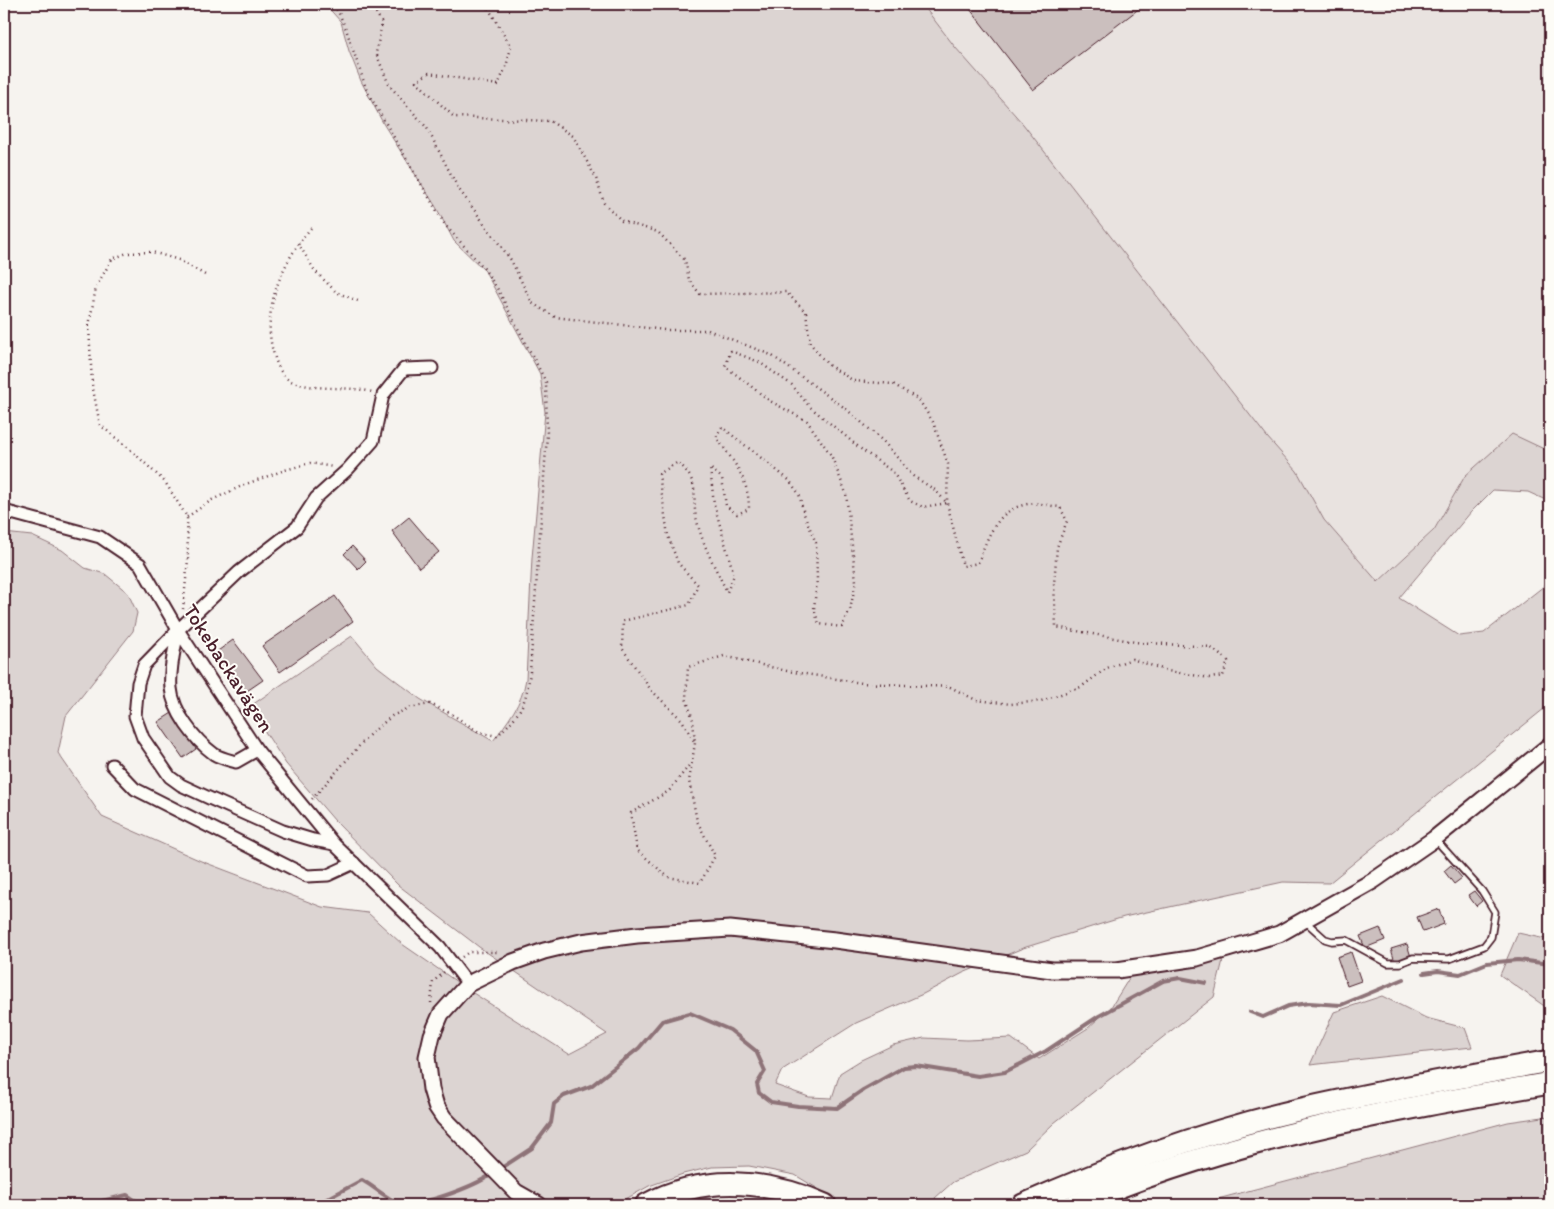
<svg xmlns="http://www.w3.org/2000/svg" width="1554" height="1209" font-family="Itim,sans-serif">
	<rect width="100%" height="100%" fill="#f6f3ef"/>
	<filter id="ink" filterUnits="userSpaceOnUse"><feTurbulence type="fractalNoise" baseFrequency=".02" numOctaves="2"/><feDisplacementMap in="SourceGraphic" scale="10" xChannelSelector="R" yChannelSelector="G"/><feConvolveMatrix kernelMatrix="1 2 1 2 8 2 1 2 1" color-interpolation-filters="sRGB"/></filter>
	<g filter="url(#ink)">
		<polygon fill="#e9e3e0" points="922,4 1550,4 1550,450 1465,476 1434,529 1378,582 1324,520 1297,471 1267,437 1023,124 955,47"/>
		<g fill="#dcd4d2" stroke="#937a7e">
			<path d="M325 4H922L955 47 1023 124 1267 437 1297 471 1324 520 1378 582 1434 530 1465 476 1512 434 1546 450H1550V502L1528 492 1493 490 1471 512 1399 598 1459 636 1484 633 1544 586 1550 579V704L1329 883 1283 882 1124 917 1023 948 963 973 923 994 856 1023 782 1070 775 1085 809 1097 832 1098 840 1073 861 1060 893 1045 924 1038 967 1040 1011 1038 1039 1059 1088 1028 1111 1007 1133 972 1225 952 1214 997 1054 1123 1026 1150 953 1182 935 1198 939 1205H845L795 1175 749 1166 712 1167 683 1174 649 1186 615 1205H570L563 1202 541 1200 534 1193 512 1205H4V533L32 536 62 550 85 568 105 574 128 593 137 613 133 631 66 716 58 753 102 817 201 861 322 907 368 913 402 944 473 993 569 1054 607 1034 479 947 398 885 335 821 286 764 249 707 352 636 377 666 420 699 493 741C508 721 522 704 526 679L532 558 545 412 540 374 485 271 454 241 436 207 384 125 361 81 349 51 341 22Z"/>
			<polygon points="1518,933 1550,940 1550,1010 1500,975"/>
			<polygon points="1382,996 1426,1018 1465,1028 1472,1047 1310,1065 1334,1012"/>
			<polygon points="1550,1116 1550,1205 1195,1205 1508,1122"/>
		</g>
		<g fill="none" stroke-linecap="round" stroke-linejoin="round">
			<g stroke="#8e7378" stroke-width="4">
				<polyline points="1424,973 1438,971 1460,974 1487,963 1518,960 1550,964"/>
				<polyline points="1250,1012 1263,1017 1288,1006 1309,1003 1341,1005 1404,979"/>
				<polyline points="500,1169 532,1148 551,1123 554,1104 564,1096 591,1086 639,1048 662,1021 690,1013 730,1030 756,1051 765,1071 757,1084 759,1093 771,1102 798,1106 837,1108 863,1090 904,1067 916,1066 978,1076 1005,1072 1046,1051 1099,1016 1163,981 1180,978 1206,983"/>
				<polyline points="97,1205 102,1201 127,1195 142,1205"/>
				<path d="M303 1205 323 1201 362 1180C374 1187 385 1197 398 1203 417 1209 475 1186 492 1174"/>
			</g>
		</g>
		<g fill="#cbbfbe" stroke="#4a1f2b">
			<polygon points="966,4 1145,4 1033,90"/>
			<polygon points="409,517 439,552 419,568 392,531"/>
			<polygon points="352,546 366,561 358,569 344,554"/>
			<polygon points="335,596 353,621 280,672 262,646"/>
			<polygon points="233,640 263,680 244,693 215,653"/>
			<polygon points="172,713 196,749 183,758 158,722"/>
			<polygon points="1451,865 1462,878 1454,884 1444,871"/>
			<polygon points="1474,891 1482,901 1476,906 1468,895"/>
			<polygon points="1439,909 1444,924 1423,932 1417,917"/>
			<polygon points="1380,928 1385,940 1365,948 1360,936"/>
			<polygon points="1407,944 1411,957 1395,962 1391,949"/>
			<polygon points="1351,952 1361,981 1347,986 1337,957"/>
		</g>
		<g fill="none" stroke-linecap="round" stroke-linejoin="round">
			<g stroke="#4a1f2b" stroke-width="9">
				<polyline id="service" points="1305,921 1325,939 1332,941 1346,940 1388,963 1400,963 1413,958 1449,959 1484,946 1491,937 1495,912 1482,891 1436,840"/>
			</g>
			<g stroke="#4a1f2b" stroke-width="15">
				<g id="minor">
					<polyline points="4,511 100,537 140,564 178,630 257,750 334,844 440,947 468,984"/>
					<path d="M178 630C175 649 169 669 171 688 173 712 195 740 214 754 220 758 229 760 236 762L257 750"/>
					<polyline points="112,765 135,789 307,876 328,875 354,863"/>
					<polyline points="334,844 313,840 283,831 209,798 181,785 170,777 143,738 135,716 138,683 144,665 178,630 239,572 297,527 316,498 348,469 373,441 383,395 404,369 432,368"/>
				</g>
			</g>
			<g stroke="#4a1f2b" stroke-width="19">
				<polyline id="tertiary" points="539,1205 516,1192 444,1118 436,1106 431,1089 427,1057 432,1035 441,1014 468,984 513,962 544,951 581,942 637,935 730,929 835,940 1052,970 1117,970 1197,958 1279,934 1373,881 1434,839 1550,745"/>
			</g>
			<g stroke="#4a1f2b" stroke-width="25">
				<g id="motorway">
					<path d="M646 1205C704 1174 766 1179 825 1205"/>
					<path d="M1023 1205C1111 1166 1203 1132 1298 1110 1381 1091 1466 1076 1550 1061"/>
					<path d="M1075 1205C1226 1139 1389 1111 1550 1083"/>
				</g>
			</g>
			<g stroke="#4a1f2b" stroke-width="2.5" stroke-dasharray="1 4" stroke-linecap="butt">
				<path d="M371 4 382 23 376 53 389 85 427 128 458 188 511 260 532 303 555 317 665 330H708L771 355 845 408 883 441 913 476 935 490 947 503 923 507 910 501 893 472 861 449 809 406 792 385 759 362 731 351 725 366 770 401 807 421 831 455 846 493 856 581 850 610 842 627 819 624 814 609 817 580 816 543 804 514 799 494 789 480 722 427 716 437C733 461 749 478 749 509L737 514 726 506 722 478 710 468 714 504 734 575 727 592C717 571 704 548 698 525 689 496 704 487 678 462L659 474 668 536 678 563 698 585 689 605 623 621 622 648 651 690 682 720 695 743"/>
				<path d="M486 4 511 47 506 67 498 85 429 73 416 81 454 117 550 121 573 136 596 178 604 203 622 221 658 232 685 260 689 280 700 294 786 292 806 312 810 343 828 365 854 381 893 384 919 400 933 422 948 464 947 503 963 566 978 563C988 536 997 509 1028 504 1037 502 1050 506 1060 507L1067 521 1057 547 1054 584 1056 627 1135 642 1210 647 1228 661 1223 676 1210 678 1168 671 1132 659 1107 668 1081 687 1041 701 1011 704 976 700 950 687 862 683 787 671 724 656 688 667 686 698 693 720 695 743 689 781 697 821 715 856 700 883 668 877 637 850 631 813 669 791 691 763"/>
				<path d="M311 228C282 262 259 312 275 358 277 365 282 376 289 380 313 392 346 385 372 392"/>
				<polyline points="298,243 315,271 336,292 358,301"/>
				<polyline points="187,517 212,500 246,484 285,470 310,463 333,467"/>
				<polyline points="183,609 188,560 187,517 165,482 132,451 100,425 92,384 89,326 96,287 112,259 127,253 152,252 179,260 207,276"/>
				<polyline points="4,665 6,665 4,682"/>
				<path d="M312 799 370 734 392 716 409 708 430 704 450 713 479 732 497 736C521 713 526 705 530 672L547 435 546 382 497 288 483 267 445 225 367 91 346 29 338 11 331 4"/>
				<polyline points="462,957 469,952 500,952"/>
				<polyline points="431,1003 433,982 445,971"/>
			</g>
			<use href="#service" stroke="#fdfcf7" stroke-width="5.5"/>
			<use href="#minor" stroke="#fdfcf7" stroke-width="11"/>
			<use href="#tertiary" stroke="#fdfcf7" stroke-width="15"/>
			<use href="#motorway" stroke="#fdfcf7" stroke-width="21"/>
		</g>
	</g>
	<g text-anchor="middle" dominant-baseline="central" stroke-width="4" stroke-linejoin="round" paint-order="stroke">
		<g font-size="21" fill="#4a1f2b" stroke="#fdfcf7">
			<text transform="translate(229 668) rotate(57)">Tokebackavägen</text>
		</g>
	</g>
	<rect width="1554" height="1209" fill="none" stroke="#fdfcf7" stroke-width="20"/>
	<rect x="10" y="10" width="1534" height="1189" fill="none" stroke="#4a1f2b" stroke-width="2" filter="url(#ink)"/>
</svg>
